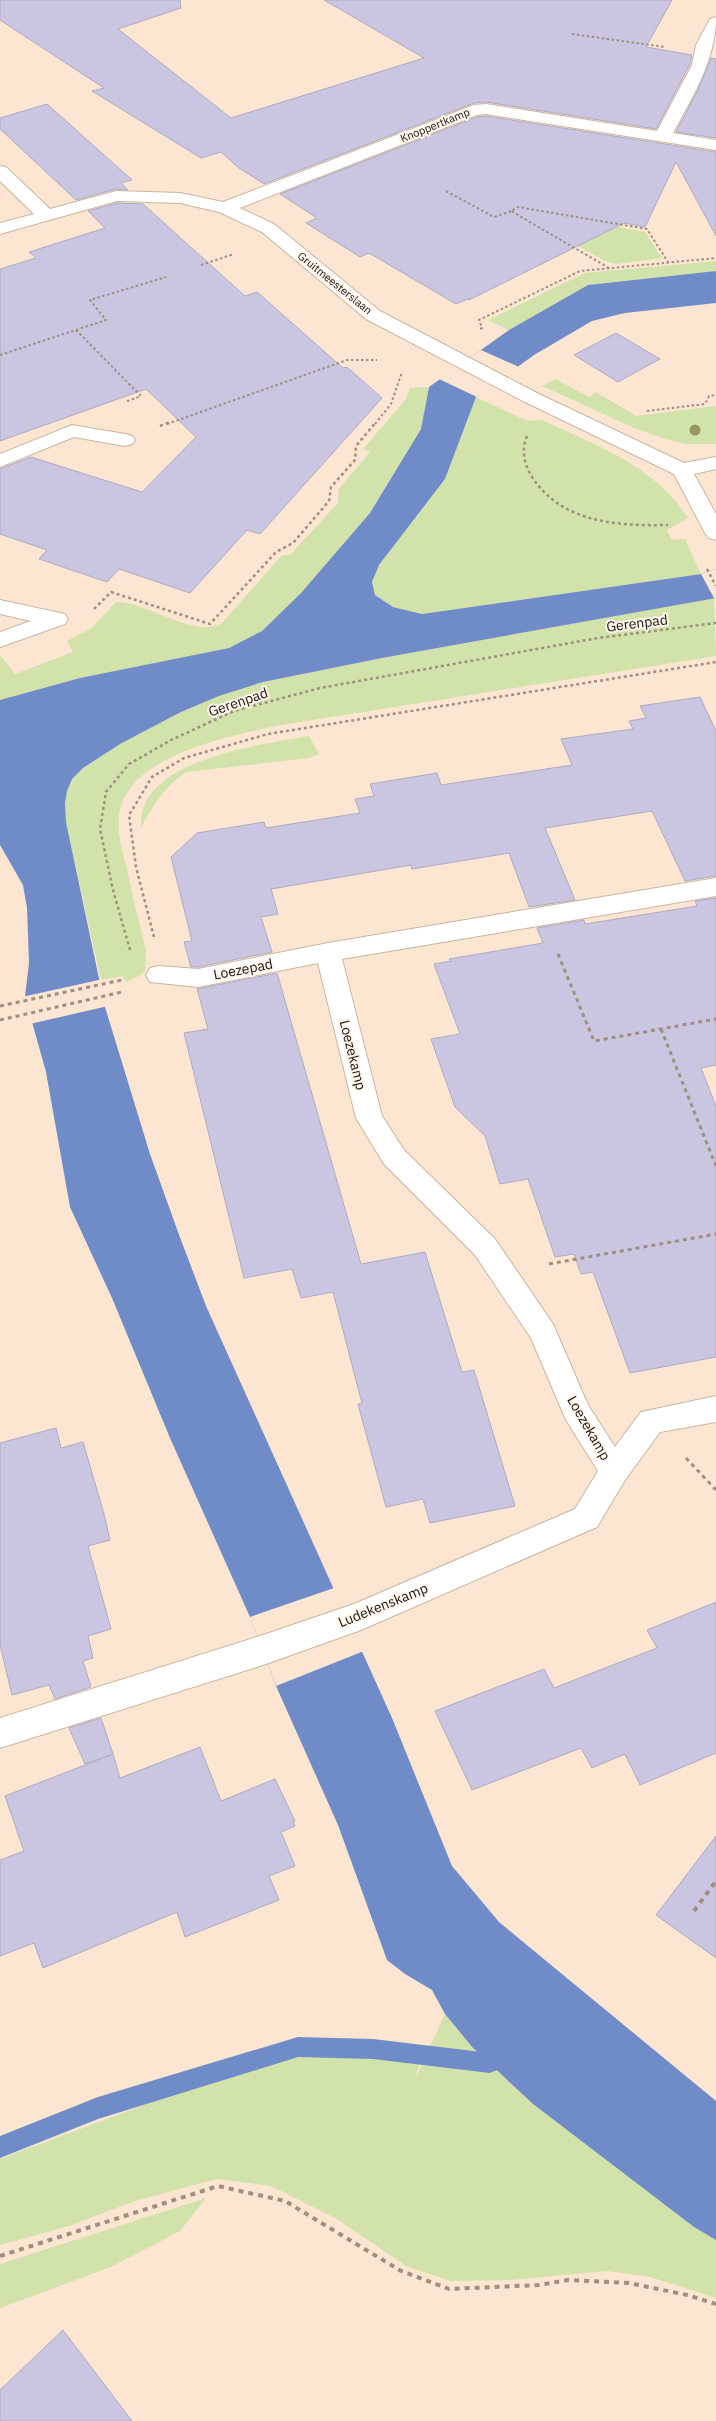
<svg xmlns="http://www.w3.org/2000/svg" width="716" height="2421" font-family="'IBM Plex Sans',sans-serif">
	<rect width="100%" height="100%" fill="#fce6d1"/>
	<g fill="#d1e2aa">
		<polygon points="536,212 645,232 662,258 617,264 605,261 528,218"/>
		<polygon points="716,261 716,271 588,285 509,330 488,320 585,273"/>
		<polygon points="556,379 589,397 596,392 636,416 716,406 716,444 685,444 665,439 634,428 542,386"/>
		<path d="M429 387 421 429 370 513 301 593 262 631 229 648 80 678 0 700V655L15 674 73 652 67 641 92 628 116 602C147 601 193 639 222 623L282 555H290L338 503V490L370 452 363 449 405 400 410 388Z"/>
		<path d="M476 397 527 421 542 420C597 446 653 464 688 518L667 530 672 540 685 539 701 574 422 614 393 607 375 595 372 582 379 565 445 479Z"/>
		<path d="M714 598 716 656 275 726C228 737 124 756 119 817 117 833 122 849 126 865 132 894 139 922 146 951L145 971 139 976 126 982 123 976 101 980 66 822 65 803 67 791 72 779 83 768 120 744 181 712 219 696 263 682 382 658Z"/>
		<path d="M309 736 319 754 309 758 187 772C165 784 154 806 141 827 137 759 261 745 309 736Z"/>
		<polygon points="445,2014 473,2048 533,2104 694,2227 716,2240 716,2298 650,2277 607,2271 511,2280 450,2281 406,2266 337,2219 271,2186 217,2179 135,2201 69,2226 0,2245 0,2159 273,2057 331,2047 381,2049 422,2056 415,2079"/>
		<polygon points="206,2198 180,2231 111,2267 0,2308 0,2264"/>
	</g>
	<polygon fill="#6f8bc8" points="716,271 716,303 625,313 592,321 534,355 476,397 445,479 379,565 372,582 375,595 393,607 422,614 701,574 716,569 716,598 382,658 263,682 219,696 181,712 120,744 83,768 72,779 67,791 65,803 66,822 105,1007 150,1154 178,1232 206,1306 392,1718 452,1866 499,1922 716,2101 716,2240 694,2227 533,2104 473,2048 445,2014 432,1990 405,1974 387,1960 338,1825 276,1686 250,1617 170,1438 112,1298 70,1207 46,1072 25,997 29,963 27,908 23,885 0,845 0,700 80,678 229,648 262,631 301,593 370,513 421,429 429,387 509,330 588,285"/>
	<g fill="#fce6d1">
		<polygon points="481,350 519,367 479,398 439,379"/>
		<polygon points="716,569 716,598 714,598 701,574"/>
		<polygon points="103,979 108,1006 30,1024 22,997"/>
		<polygon points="334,1588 364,1651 276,1686 250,1617"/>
	</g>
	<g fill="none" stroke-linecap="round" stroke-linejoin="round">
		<polygon fill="#6f8bc8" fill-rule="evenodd" points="298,2037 373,2039 490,2053 497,2056 500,2063 497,2070 490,2073 373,2059 298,2057 98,2119 0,2158 0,2136 98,2097"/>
	</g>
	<g fill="#cac5e0" stroke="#afaac4">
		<polygon points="0,0 180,0 181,8 118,29 231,118 424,58 324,0 672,0 646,47 692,55 690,64 656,129 486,102 474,103 264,184 239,168 221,152 201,158 92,91 104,88 0,20"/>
		<polygon points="711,58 716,59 716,138 676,132 697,92"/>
		<polygon points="47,104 132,180 121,183 128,190 116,189 76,200 0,129 0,118"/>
		<polygon points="486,116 716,152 716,236 676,162 645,227 624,223 469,300 468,299 456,304 369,253 360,257 306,223 317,218 280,194 477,117"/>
		<polygon points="117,203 143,204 245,296 257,292 343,368 347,367 382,398 260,534 247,530 190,593 119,569 107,582 39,559 47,550 0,534 0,469 31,457 142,492 196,437 146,389 0,441 0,269 36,258 29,252 105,228 88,211"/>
		<polygon points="616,333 660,359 618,382 574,355"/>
		<polygon points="700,697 716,731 716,876 685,881 652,811 545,828 575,900 529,907 509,853 412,869 411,865 271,889 278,914 261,917 272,952 198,967 191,967 184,942 192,941 171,857 197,833 264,822 266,828 360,813 355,799 374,796 370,784 437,773 441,785 572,765 561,739 633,729 629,721 646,718 640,706"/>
		<polygon points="716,898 716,1065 701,1068 716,1106 716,1357 630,1373 593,1272 581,1274 574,1254 555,1257 528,1179 500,1184 485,1136 455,1107 431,1039 460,1034 434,964 451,961 449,959 543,943 537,928 584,920 585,924 697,906 695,901"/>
		<polygon points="277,973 361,1264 425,1252 462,1372 474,1370 515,1506 430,1523 423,1499 386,1507 358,1404 362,1403 333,1292 301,1298 292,1269 244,1278 184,1033 208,1029 197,989"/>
		<polygon points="56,1428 61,1448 83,1442 104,1514 110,1540 88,1546 111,1629 88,1636 93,1658 83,1661 91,1687 55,1699 49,1685 12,1695 0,1645 0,1443"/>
		<polygon points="716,1602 716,1753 640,1785 625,1754 592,1768 581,1748 472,1790 435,1711 544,1669 554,1688 605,1668 657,1648 647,1630"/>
		<polygon points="101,1718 113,1754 85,1764 69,1728"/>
		<polygon points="200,1747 221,1801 275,1779 295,1821 293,1821 295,1826 281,1832 295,1866 269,1876 279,1900 185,1937 177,1912 43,1968 34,1943 0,1956 0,1860 24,1851 5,1796 113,1754 120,1778"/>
		<polygon points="716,1836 716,1958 656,1915"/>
		<polygon points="63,2330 132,2421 0,2421 0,2390"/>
	</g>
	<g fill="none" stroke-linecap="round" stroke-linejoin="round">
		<g stroke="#cab5a0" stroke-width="2">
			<g id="minor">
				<path d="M716 17C716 60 693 96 673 133L716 140V150L486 114 477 115 240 208 274 224 380 311 537 393 684 463 716 457V469L694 474 716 514V540L709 538 705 533 674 474 523 401 366 319 262 232 219 212 180 203 117 201 0 234V223L34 214 0 181V166L6 167 50 209 116 191 180 193 223 202 474 105 486 104 657 131 692 65 696 45 710 19Z"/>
				<polygon points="72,425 125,434 132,436 135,440 132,444 125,446 74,437 0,467 0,454"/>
				<polygon points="0,600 65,614 68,619 65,624 0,647 0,632 31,621 0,614"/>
				<polygon points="716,878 716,896 342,959 382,1116 404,1150 495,1239 553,1324 588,1405 615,1447 641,1412 716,1396 716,1422 660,1432 625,1480 597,1527 361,1630 263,1665 0,1748 0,1718 263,1635 354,1604 575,1509 598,1471 566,1420 531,1338 475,1255 384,1164 356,1118 318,963 198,987 150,982 146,975 150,968 159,966 198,969 328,943"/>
			</g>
		</g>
		<g stroke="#9f8f7f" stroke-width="2" stroke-dasharray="2.5 2.5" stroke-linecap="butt">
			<polyline points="572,34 665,47"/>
			<polyline points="446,191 494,217 511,211"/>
			<polyline points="201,265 234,254"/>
			<polyline points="609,268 511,211 518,207 647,229 668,262"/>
			<polyline points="480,329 482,328 479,320 580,271 716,258"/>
			<polyline points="76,330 141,396 125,402"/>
			<polyline points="0,355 106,320 90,300 166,277"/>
			<polyline points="647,411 705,404 709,396 716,395"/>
			<polyline points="167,424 347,360 377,360"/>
			<polyline points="375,424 391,404 402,372"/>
		</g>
		<g stroke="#9f8f7f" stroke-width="2.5" stroke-dasharray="3 3" stroke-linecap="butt">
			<polyline points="160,426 170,422"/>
			<path d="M527 436C521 450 524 464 532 477 562 523 617 526 668 525"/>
			<polyline points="707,569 716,586"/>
			<polyline points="94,609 111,592 210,624 276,552 293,543 329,501 331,487 355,460 356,446 376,422"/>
			<polyline points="154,937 136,867 129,815 152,777 184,758 268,734 716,662"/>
			<polyline points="130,950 113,890 100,829 106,792 129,764 173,739 234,711 320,688 598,638 716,623"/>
		</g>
		<g stroke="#9f8f7f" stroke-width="3" stroke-dasharray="4 4" stroke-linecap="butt">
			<polyline points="558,954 594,1041 716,1019"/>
			<polyline points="0,1006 122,980"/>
			<polyline points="0,1020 122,992"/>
			<polyline points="661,1029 716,1166"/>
			<polyline points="549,1264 716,1234"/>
			<polyline points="686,1458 716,1490"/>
		</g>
		<g stroke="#9f8f7f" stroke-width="4" stroke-dasharray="5 5" stroke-linecap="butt">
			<polyline points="694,1911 716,1881"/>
			<polyline points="0,2256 218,2186 285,2201 401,2271 449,2289 539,2285 568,2280 629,2283 687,2295 716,2304"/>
		</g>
		<use href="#minor" fill="#fff" fill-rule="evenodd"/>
	</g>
	<circle fill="#98975f" cx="695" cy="430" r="5.5"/>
	<g text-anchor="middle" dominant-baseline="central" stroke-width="4" stroke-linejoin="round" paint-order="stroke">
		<g font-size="11" fill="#1a130b" stroke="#fff6ed">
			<text transform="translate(435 125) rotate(-22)">Knoppertkamp</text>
			<text transform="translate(335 283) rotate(39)">Gruitmeesterslaan</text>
		</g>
		<g font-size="14" fill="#1a130b" stroke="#fff6ed">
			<text transform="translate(637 623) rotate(-7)">Gerenpad</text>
			<text transform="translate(238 702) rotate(-19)">Gerenpad</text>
			<text transform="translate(243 969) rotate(-11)">Loezepad</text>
			<text transform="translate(353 1055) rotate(76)">Loezekamp</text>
			<text transform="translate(589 1428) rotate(60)">Loezekamp</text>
			<text transform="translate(383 1605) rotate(-22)">Ludekenskamp</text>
		</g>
	</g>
</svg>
